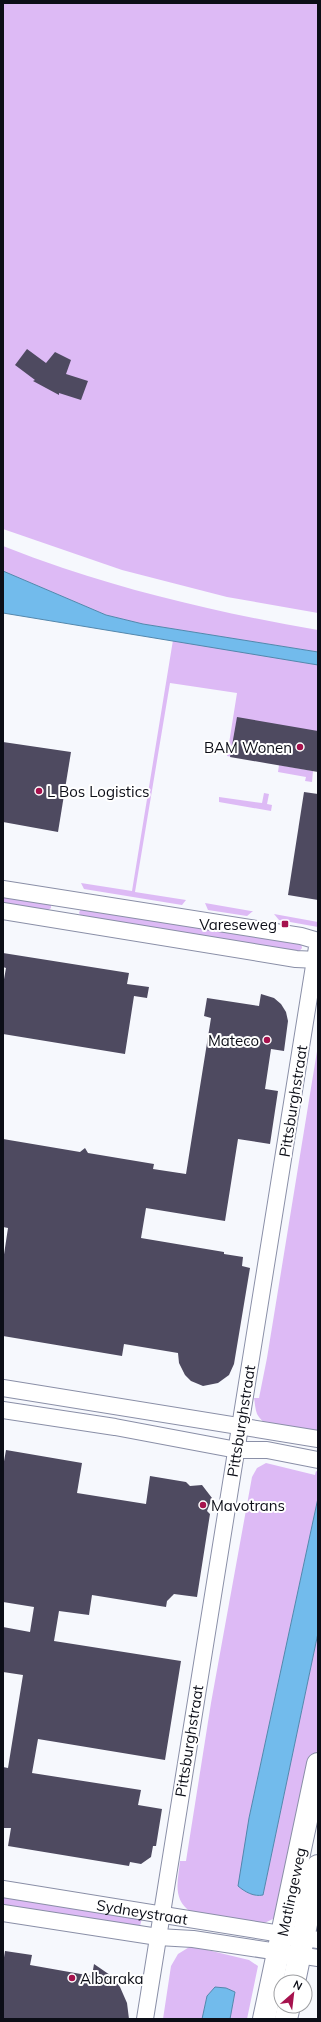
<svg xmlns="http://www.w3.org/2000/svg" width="321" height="2022" font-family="Mulish,sans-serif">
	<rect width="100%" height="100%" fill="#f6f8fd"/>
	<g fill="#ddbaf5">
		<polygon points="3,3 318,3 318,613 227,597 122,570 3,529"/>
		<path d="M3 546C23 554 43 561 63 568 147 596 231 615 318 630V652L143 624 106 615 3 571Z"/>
		<polygon points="173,640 318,665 318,771 227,756 237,693 170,683 135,892 186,900 182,905 84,889 81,883 132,891"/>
		<polygon points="279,765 313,771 312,782 305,781 306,777 278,772"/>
		<polygon points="264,793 269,794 267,804 272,805 271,811 219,802 219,797 262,803"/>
		<polygon points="3,893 51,903 51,908 47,911 3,905"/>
		<polygon points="205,903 251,911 253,911 247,916 208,910"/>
		<polygon points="81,908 301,943 302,948 298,953 82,917 79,913"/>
		<polygon points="274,914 318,922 318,927 279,920"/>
		<path d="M318 1045V1435C299 1432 267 1433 257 1414 255 1409 255 1403 254 1398H259L267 1358Z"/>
		<path d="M266 1463 315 1475 316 1471 318 1472V1498L249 1818 244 1891 257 1896 263 1895 318 1633V1746L298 1844 278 1914 273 1919 260 1925 191 1912C172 1899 178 1881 180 1861H186L211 1703 252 1477 257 1468Z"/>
		<polygon points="3,1894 142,1918 140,1926 136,1927 3,1906"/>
		<polygon points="191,1946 249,1960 258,1966 247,2019 230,2019 235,1992 226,1988 207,1996 202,2019 163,2019 171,1966 178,1954"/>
	</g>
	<g fill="#72bbec" stroke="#5387ac">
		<polygon points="3,571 106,615 143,624 318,652 318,665 3,613"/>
		<path d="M318 1498V1633L263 1895C254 1897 245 1892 238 1886L249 1818Z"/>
		<polygon points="215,1987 226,1988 235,1992 230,2019 202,2019 207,1996"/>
	</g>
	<g fill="#4e4a60">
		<polygon points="27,349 46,363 55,352 71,360 66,374 88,381 81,400 59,393 59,395 33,381 35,380 15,365"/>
		<polygon points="237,717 318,731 318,772 230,757"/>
		<polygon points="3,742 71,752 58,832 3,822"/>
		<polygon points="304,792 318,794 318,900 288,895"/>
		<polygon points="3,953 129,973 127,984 149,987 147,998 134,996 125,1054 3,1034 3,985 6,968 3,967"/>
		<polygon points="261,994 274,998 281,1004 286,1012 288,1021 284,1051 271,1049 265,1089 278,1091 270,1144 238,1139 225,1221 146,1208 141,1238 224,1252 224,1254 243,1257 242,1266 250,1268 234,1364 229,1375 218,1383 203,1386 191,1381 185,1375 179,1363 178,1353 124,1344 122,1356 3,1336 3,1261 8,1228 3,1227 3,1139 80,1152 85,1148 88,1153 154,1164 153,1169 186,1174 211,1018 204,1016 207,998 259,1006"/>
		<polygon points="6,1450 82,1463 77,1493 146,1504 150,1476 186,1482 190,1486 202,1485 212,1498 207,1511 210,1514 197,1597 174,1594 167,1601 166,1607 92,1595 89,1615 59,1611 54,1641 181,1661 165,1760 38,1739 32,1773 141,1790 138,1805 162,1809 156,1846 153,1846 151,1857 141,1864 130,1862 129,1866 8,1846 11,1828 3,1828 3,1767 8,1768 23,1675 3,1672 3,1627 30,1632 34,1607 3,1602 3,1467"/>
		<polygon points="5,1951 32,1955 30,1965 92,1976 94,1964 110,1975 120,1987 127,2003 129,2019 3,2019 3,1964"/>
	</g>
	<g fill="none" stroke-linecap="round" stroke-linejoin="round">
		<g stroke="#8a8fa7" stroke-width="18">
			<g id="minor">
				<polyline points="3,889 301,936 318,941 145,2019"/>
				<polyline points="3,911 296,959 318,960"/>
				<polyline points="3,1388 318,1439"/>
				<polyline points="3,1410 115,1427 237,1450 267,1450 318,1460"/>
				<path id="s1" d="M3 1889 318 1940"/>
				<polyline points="3,1913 158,1937 193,1939 318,1958"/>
			</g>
		</g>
		<g stroke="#8a8fa7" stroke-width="24">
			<g id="secondary">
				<polyline points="294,1982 318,1866"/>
				<path id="s2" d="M264 2019 318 1764"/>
				<polyline points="286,2019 289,2006"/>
			</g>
		</g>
		<use href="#minor" stroke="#fff" stroke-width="16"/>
		<use href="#secondary" stroke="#fff" stroke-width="22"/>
	</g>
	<g fill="#a6124d" stroke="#fff" stroke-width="1.5">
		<circle cx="300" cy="747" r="4"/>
		<circle cx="39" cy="791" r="4"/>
		<rect x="281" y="920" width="8" height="8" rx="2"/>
		<circle cx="267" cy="1040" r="4"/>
		<circle cx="203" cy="1505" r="4"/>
		<circle cx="72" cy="1978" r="4"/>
	</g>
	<g text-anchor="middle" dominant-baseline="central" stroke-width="4" stroke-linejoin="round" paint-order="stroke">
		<g font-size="15" fill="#0c0e17" stroke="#fff" text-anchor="end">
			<text x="292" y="747">BAM Wonen</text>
			<text x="47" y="791" text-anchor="start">L Bos Logistics</text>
			<text x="277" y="924">Vareseweg</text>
			<text x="259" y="1040">Mateco</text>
			<text x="211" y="1505" text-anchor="start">Mavotrans</text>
			<text x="80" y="1978" text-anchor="start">Albaraka</text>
		</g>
		<g font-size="15" fill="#0c0e17" stroke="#fff">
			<text transform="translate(293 1101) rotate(-81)">Pittsburghstraat</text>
			<text transform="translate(241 1421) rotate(-81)">Pittsburghstraat</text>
			<text transform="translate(189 1741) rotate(-81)">Pittsburghstraat</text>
			<text stroke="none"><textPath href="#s2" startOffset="130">Matlingeweg</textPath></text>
			<text stroke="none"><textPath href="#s1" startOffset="141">Sydneystraat</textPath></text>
		</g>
	</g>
	<rect width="321" height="2022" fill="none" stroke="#0c0e17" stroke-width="8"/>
	<g transform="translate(293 1994) rotate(28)"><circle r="19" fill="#ffffff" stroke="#9e9fa2"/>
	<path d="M0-3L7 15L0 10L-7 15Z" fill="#a6124d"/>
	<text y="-6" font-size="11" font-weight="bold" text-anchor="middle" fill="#0c0e17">N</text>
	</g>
</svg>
